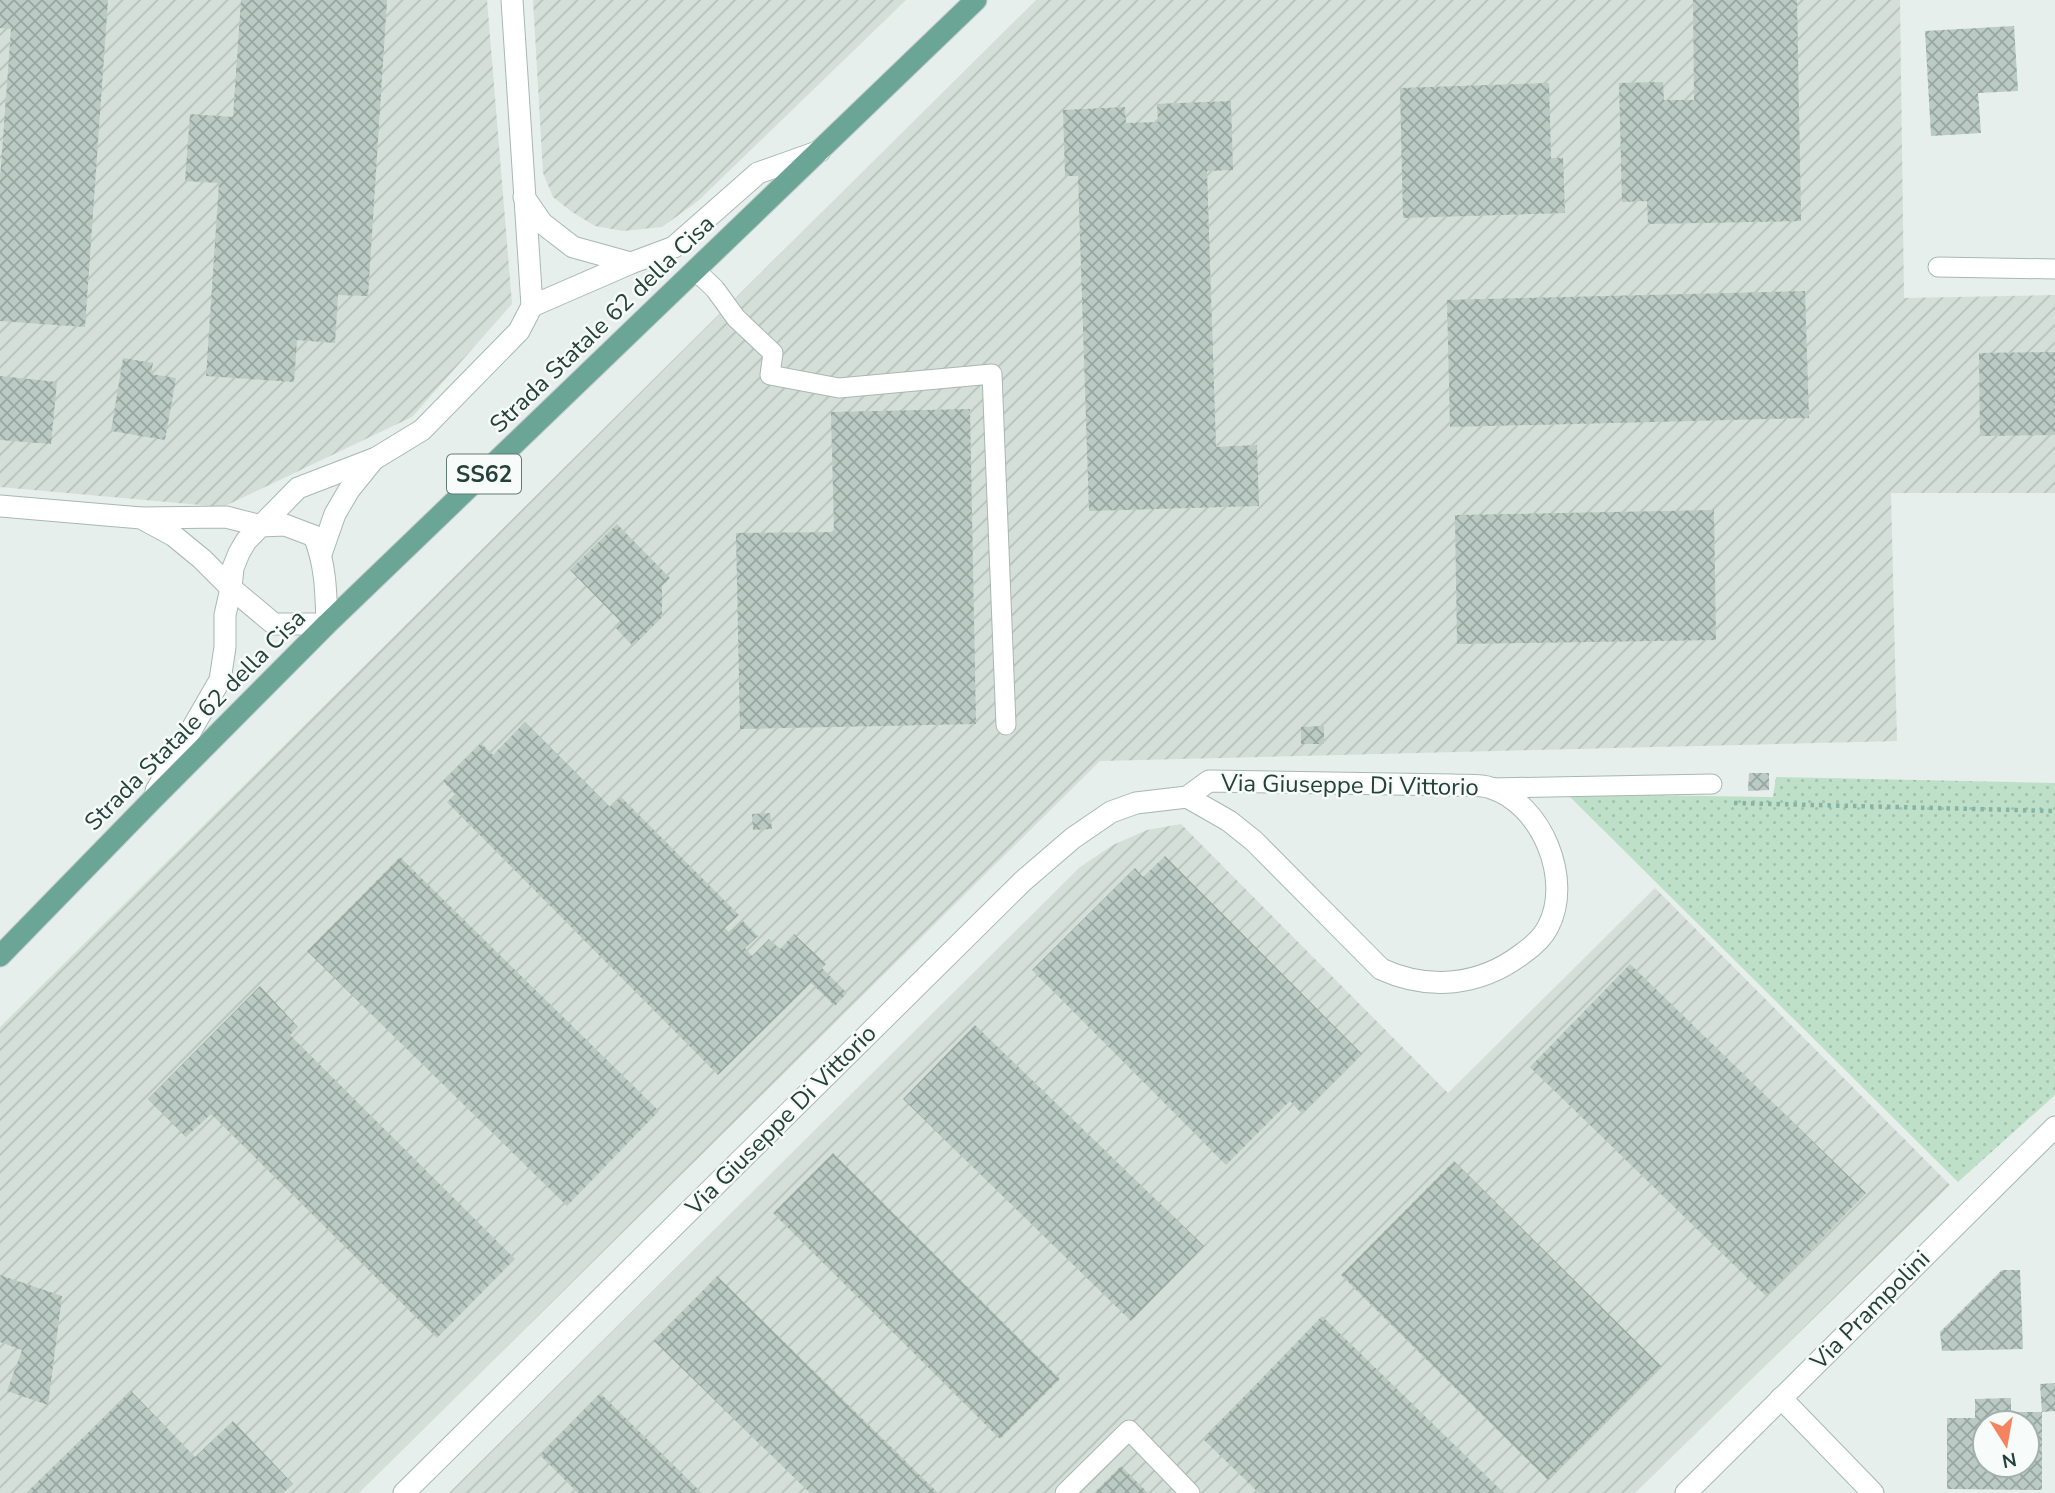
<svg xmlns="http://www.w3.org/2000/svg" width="2055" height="1493" font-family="'Nunito Sans',sans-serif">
	<defs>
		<pattern id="industrial-furrows" width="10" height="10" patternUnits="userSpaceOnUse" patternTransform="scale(1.75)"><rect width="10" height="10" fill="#d4dfda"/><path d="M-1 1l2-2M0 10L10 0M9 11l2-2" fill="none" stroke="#b6c1bc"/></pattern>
		<pattern id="park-dots" width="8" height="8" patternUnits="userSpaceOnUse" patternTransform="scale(1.75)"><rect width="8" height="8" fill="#bfe0c8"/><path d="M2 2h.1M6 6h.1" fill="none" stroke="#a4c1ad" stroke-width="1.8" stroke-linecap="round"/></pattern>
		<pattern id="building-cross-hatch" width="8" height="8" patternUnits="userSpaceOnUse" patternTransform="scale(1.75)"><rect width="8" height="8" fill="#bbcac4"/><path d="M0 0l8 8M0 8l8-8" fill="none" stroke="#98a6a0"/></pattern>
	</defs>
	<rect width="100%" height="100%" fill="#e6efeb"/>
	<g fill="url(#industrial-furrows)">
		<polygon points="0,0 487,0 512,304 412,417 223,507 0,487"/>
		<polygon points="533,0 906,0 698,201 662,227 623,231 595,226 572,212 553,197 543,173"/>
		<polygon points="1036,0 1900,0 1904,298 2055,295 2055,493 1891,493 1897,741 1100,761 359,1493 0,1493 0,1027"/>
		<polygon points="1181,824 1448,1093 1655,888 1950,1185 1635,1493 449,1493 1080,867 1113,845 1147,830"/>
	</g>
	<polygon fill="url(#park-dots)" points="1776,777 2055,783 2055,1095 1958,1182 1567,794 1773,797"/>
	<g fill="url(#building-cross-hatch)" fill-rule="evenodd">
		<polygon points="0,0 108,0 85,327 0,321 0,179 11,29 0,28"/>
		<polygon points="241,0 387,0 368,296 338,295 335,343 297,340 294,382 206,376 219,183 185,181 190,114 233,117"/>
		<polygon points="1693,0 1797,0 1801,221 1648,224 1647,201 1622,202 1619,83 1663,82 1664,100 1694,100"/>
		<polygon points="2014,26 2018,91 1978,93 1981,133 1931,136 1925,31"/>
		<polygon points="1549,83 1551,158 1563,158 1565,213 1403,218 1400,88"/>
		<polygon points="1231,101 1233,170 1207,171 1216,447 1257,445 1259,506 1089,511 1078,176 1065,176 1063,110 1125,107 1126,123 1158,122 1157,104"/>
		<polygon points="1805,291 1809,418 1450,427 1447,300"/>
		<polygon points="2055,352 2055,435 1980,436 1979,353"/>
		<polygon points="123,358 153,363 151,374 176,378 165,440 111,431"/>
		<polygon points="0,376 57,382 51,444 0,440"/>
		<polygon points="970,409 976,724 740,729 736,533 834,532 831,412"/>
		<polygon points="1714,510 1716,640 1457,644 1455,515"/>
		<polygon points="617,524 670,578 662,586 662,617 633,646 614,626 620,621 570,570"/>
		<polygon points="525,722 610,807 621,797 739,915 725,928 730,933 743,921 758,936 745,948 752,956 769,939 780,949 794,934 826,964 822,968 847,993 835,1006 811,983 718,1075 447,802 455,794 443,781 481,743 493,755"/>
		<polygon points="1324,726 1324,744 1301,744 1301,727"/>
		<polygon points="1749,773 1769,773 1769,790 1748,791"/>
		<polygon points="770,813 772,829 753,830 752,814"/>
		<polygon points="1165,856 1362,1054 1302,1114 1290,1101 1226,1165 1032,970 1135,868 1143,877"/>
		<polygon points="400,857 659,1111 567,1206 307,951"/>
		<polygon points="1630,964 1866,1193 1766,1296 1530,1067"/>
		<polygon points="260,986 298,1027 290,1035 515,1259 437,1338 211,1114 186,1137 148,1099"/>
		<polygon points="975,1025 1204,1246 1131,1321 903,1099"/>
		<polygon points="833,1153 1060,1379 1000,1439 773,1213"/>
		<polygon points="1454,1161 1661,1366 1548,1480 1341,1275"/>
		<polygon points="2002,1270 2020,1270 2023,1349 1942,1351 1940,1332"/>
		<polygon points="0,1275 62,1296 48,1405 7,1391 22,1350 0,1342"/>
		<polygon points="717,1276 938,1493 810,1493 654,1341"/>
		<polygon points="1322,1316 1504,1493 1259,1493 1203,1439"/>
		<polygon points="2055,1383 2055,1411 2042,1412 2040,1384"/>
		<polygon points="131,1391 195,1457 233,1421 293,1484 283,1493 26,1493"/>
		<polygon points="600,1393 702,1493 578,1493 540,1455"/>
		<path d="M2011 1398V1412H2042V1490L1947 1489V1418H1975V1399ZM1985 1423H2027V1465H1985Z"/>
		<polygon points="1121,1466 1148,1493 1094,1493"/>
	</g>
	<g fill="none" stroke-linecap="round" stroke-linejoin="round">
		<g stroke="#a8b8b2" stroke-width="21">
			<g id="lane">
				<polyline points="1938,267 2055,269"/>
				<polyline points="695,270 715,289 736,318 773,353 770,375 839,388 992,374 1006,725"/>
				<polyline points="1491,788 1712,784"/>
				<polyline points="1065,1493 1129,1430 1190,1493"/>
			</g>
		</g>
		<g stroke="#a8b8b2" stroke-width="23">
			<g id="street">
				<polyline points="524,197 542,223 573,247 631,263 674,247 758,173 820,151"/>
				<polyline points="532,306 631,263"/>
				<polyline points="0,506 141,518 174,536 202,559 231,588 225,615 225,647 220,680 156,791"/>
				<path d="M141 518 226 517 261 526 285 525 314 536C326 565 326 594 327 624H274L231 588 233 568 239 553 246 541 298 488 376 458 422 430 519 331 532 306 512 0"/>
				<polyline points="321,554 335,514 349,490 374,459"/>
				<polyline points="1781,1398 1873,1493"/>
				<path d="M404 1493 1023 881 1073 838 1111 812 1136 803 1187 797 1209 781 1453 785C1465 786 1480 784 1491 788 1542 804 1573 880 1548 927 1543 937 1532 947 1522 954 1480 986 1429 991 1381 969L1254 841 1229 821 1187 797"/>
				<polyline points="1686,1493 2055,1127"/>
			</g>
		</g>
		<g stroke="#c2cac8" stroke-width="23">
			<polyline id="primary" points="0,956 151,801 327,624 976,0"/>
		</g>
		<polyline stroke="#86b3a5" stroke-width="4.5" stroke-dasharray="3.5 5" stroke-linecap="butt" points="1734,803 2055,811"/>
		<use href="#lane" stroke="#fff" stroke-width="19"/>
		<use href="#street" stroke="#fff" stroke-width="21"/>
		<use href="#primary" stroke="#6aa596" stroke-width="21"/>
	</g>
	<g text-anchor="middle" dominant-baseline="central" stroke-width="5" stroke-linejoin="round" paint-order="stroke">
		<rect fill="#f7fbf9" stroke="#637a73" stroke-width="2" x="447" y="454.5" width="74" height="39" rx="5"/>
		<g font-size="23" font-weight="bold" fill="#24423a">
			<text x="484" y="474">SS62</text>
		</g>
		<g font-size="24" fill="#24423a" stroke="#f7fbf9">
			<text transform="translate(602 324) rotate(-44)">Strada Statale 62 della Cisa</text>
			<text transform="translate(195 720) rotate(-45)">Strada Statale 62 della Cisa</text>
			<text transform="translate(1350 785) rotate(1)">Via Giuseppe Di Vittorio</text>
			<text transform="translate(781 1120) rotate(-45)">Via Giuseppe Di Vittorio</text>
			<text transform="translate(1870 1310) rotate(-45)">Via Prampolini</text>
		</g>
	</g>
	<g transform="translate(2006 1444) rotate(169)"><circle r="33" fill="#f7fbf9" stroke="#a3b1ad" stroke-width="2"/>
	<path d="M0-5L12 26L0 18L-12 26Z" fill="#f4845f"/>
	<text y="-10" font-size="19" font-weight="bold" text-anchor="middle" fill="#24423a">N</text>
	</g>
</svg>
